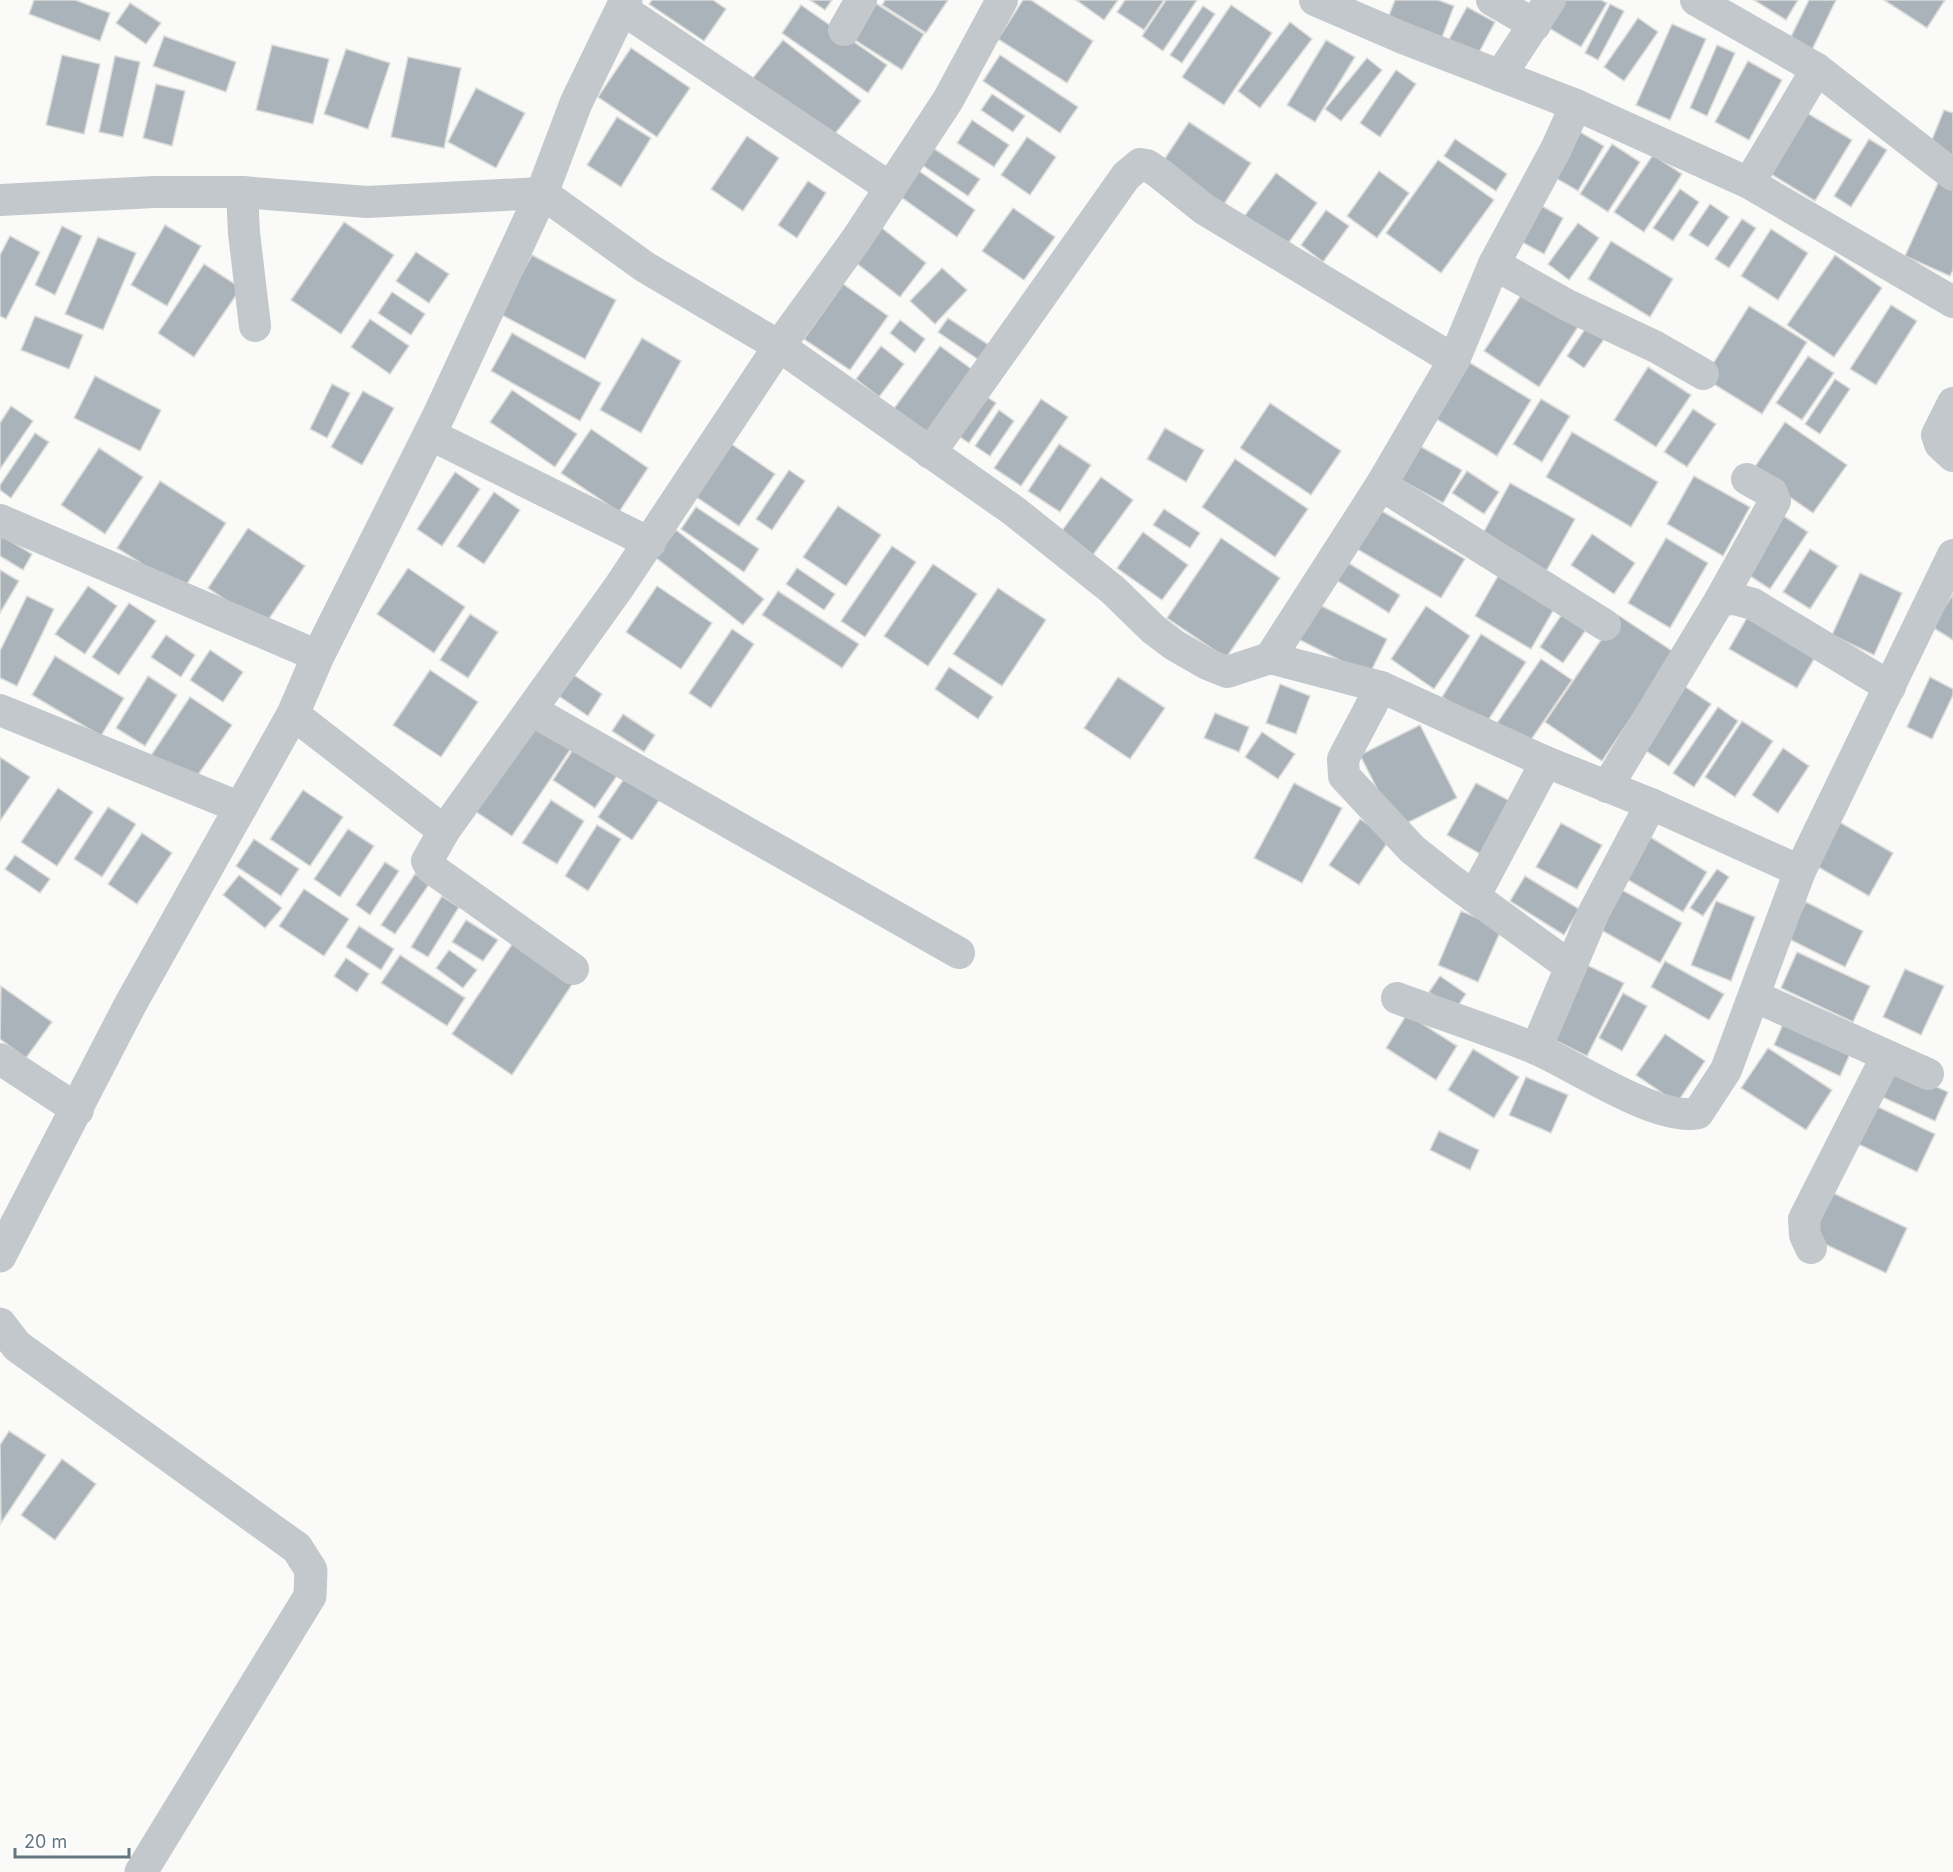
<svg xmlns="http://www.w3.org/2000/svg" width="1953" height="1872" font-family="Inter,sans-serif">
	<rect width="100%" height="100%" fill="#fafaf8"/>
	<g fill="#aab3b9" stroke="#dcdcda" stroke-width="1.5">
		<polygon points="34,0 75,0 110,13 100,41 29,14"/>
		<polygon points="652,0 713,0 726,9 704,41 649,4"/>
		<polygon points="810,0 832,0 825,10"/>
		<polygon points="885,0 948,0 926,33 882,5"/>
		<polygon points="1023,0 1031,0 1093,41 1067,83 998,39"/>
		<polygon points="1076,0 1118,0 1104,20"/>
		<polygon points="1125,0 1164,0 1144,30 1117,12"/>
		<polygon points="1166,0 1197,0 1163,51 1142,36"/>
		<polygon points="1395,0 1438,0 1454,6 1439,45 1386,23"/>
		<polygon points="1563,0 1601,0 1607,3 1581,47 1547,27"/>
		<polygon points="1754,0 1798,0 1786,20"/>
		<polygon points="1809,0 1836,0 1808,58 1786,47"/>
		<polygon points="1884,0 1945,0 1927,28"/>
		<polygon points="872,1 924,34 902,70 850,37"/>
		<polygon points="130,3 161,23 146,44 116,23"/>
		<polygon points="1610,4 1624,11 1598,60 1585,53"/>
		<polygon points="801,5 887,65 868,93 782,33"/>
		<polygon points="1231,5 1272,33 1224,105 1182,77"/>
		<polygon points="1203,6 1215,14 1182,63 1170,55"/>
		<polygon points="1467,7 1495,22 1475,60 1446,45"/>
		<polygon points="1638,18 1658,32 1624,81 1604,67"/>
		<polygon points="1290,22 1312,39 1260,108 1238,91"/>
		<polygon points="1672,24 1706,39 1670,120 1636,105"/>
		<polygon points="164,36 236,62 226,92 153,66"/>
		<polygon points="783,40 861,101 830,140 752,79"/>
		<polygon points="1326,40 1355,57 1315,122 1287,105"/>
		<polygon points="272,45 329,59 313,124 256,110"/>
		<polygon points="1717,45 1735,53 1707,116 1690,108"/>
		<polygon points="631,48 690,88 657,137 598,97"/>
		<polygon points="346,49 390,63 368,129 324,114"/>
		<polygon points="62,55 100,64 84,134 46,125"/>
		<polygon points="1000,55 1078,107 1060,133 983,81"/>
		<polygon points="115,56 140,62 123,137 99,132"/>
		<polygon points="408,57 461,68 444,148 391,137"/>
		<polygon points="1367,58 1382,70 1341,121 1325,109"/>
		<polygon points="1748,61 1782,80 1749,140 1715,122"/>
		<polygon points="1396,70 1416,84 1380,137 1360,123"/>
		<polygon points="156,84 185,91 172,146 143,138"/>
		<polygon points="476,88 525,113 496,168 448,142"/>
		<polygon points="992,94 1025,116 1013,132 981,110"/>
		<polygon points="1944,110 1953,113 1953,157 1929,147"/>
		<polygon points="1807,113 1852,140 1815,201 1771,174"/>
		<polygon points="617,117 651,138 621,187 587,165"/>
		<polygon points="972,120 1009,145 994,167 957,143"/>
		<polygon points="1189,122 1251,163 1220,210 1158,169"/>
		<polygon points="1580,132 1604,146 1578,191 1554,177"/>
		<polygon points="747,136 779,158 743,211 711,189"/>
		<polygon points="1027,137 1056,157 1030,195 1001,175"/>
		<polygon points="1455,139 1507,174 1496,191 1444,156"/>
		<polygon points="1869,139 1887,150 1851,207 1834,196"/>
		<polygon points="1612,144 1640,162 1608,212 1580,194"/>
		<polygon points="933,148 980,179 968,196 922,165"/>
		<polygon points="1653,155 1682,174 1644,232 1614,212"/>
		<polygon points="1438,160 1494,200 1441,273 1386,233"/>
		<polygon points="919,171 975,210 957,237 901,197"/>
		<polygon points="1379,171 1409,193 1377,238 1347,216"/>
		<polygon points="1276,173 1317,203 1282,252 1240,222"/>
		<polygon points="808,181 826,193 797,238 778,225"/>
		<polygon points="1939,181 1953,187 1953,270 1950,276 1905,256"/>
		<polygon points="1680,189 1699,202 1673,241 1653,228"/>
		<polygon points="1710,204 1729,217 1708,247 1689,235"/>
		<polygon points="1542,206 1563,218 1544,254 1522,242"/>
		<polygon points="1013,208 1055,237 1024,280 982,251"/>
		<polygon points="1326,210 1349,226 1323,262 1301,245"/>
		<polygon points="1742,219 1756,228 1729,268 1715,259"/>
		<polygon points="873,221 926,263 900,297 846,255"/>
		<polygon points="344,222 394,255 341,334 291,300"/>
		<polygon points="1578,223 1599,238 1569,280 1548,264"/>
		<polygon points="165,225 201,246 167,306 131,285"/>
		<polygon points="62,226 82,236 55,295 35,285"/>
		<polygon points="1771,229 1808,253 1778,300 1741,276"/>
		<polygon points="10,236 40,252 6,319 0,316 0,255"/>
		<polygon points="98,237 136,253 103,330 65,314"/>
		<polygon points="1611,241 1673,279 1650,317 1588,279"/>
		<polygon points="416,252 449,274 429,303 396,281"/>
		<polygon points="532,255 616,300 585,359 500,314"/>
		<polygon points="1835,255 1882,288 1834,357 1787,325"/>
		<polygon points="204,264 241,288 194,357 158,333"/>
		<polygon points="942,268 967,290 935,324 910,301"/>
		<polygon points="843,284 888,316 850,370 804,339"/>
		<polygon points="392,292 425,314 411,335 378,313"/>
		<polygon points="1523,292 1578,327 1539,387 1484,351"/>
		<polygon points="1891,305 1917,321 1876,385 1850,369"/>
		<polygon points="1749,306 1807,342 1762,414 1704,378"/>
		<polygon points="35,316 83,335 69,369 21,350"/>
		<polygon points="948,318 989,345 979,360 938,332"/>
		<polygon points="370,319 409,346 390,374 351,347"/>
		<polygon points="900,320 925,339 915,353 890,333"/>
		<polygon points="1589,323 1607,335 1584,368 1567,356"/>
		<polygon points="512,333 601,383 580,421 491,371"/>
		<polygon points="642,338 681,361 641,433 600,410"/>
		<polygon points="881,346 904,364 879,397 856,379"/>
		<polygon points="940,346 974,371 921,442 887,418"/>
		<polygon points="1808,356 1834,373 1802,420 1776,403"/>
		<polygon points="1467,361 1531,400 1497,456 1433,417"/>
		<polygon points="1648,367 1691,395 1656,447 1614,420"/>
		<polygon points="95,376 161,410 140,451 74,418"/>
		<polygon points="1835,379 1850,389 1820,434 1805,424"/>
		<polygon points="332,384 350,393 327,438 310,429"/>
		<polygon points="512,390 577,434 555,467 490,422"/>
		<polygon points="363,391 394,408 362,465 331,447"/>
		<polygon points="981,393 996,403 969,443 954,433"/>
		<polygon points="1041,399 1068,417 1021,486 994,468"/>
		<polygon points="1541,399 1570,416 1542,462 1513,444"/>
		<polygon points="1270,403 1341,451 1311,495 1240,448"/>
		<polygon points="11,406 33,421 0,469 0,423"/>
		<polygon points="1693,409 1716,424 1687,467 1664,452"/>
		<polygon points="999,410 1014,421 990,456 975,446"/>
		<polygon points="1785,422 1847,465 1813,513 1752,471"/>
		<polygon points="1165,428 1204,450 1186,482 1147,459"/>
		<polygon points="591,429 648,468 619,512 561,473"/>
		<polygon points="1572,432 1658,482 1631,527 1546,477"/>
		<polygon points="35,433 49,442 11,498 0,490 0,485"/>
		<polygon points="724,439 775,474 739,526 689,492"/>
		<polygon points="1059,444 1091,465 1060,512 1028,491"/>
		<polygon points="1418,445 1462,470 1443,503 1399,479"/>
		<polygon points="99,448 143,477 105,534 61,505"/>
		<polygon points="1235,459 1308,509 1275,557 1202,507"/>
		<polygon points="789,470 805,481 772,530 756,519"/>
		<polygon points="1467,471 1499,492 1484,514 1452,493"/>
		<polygon points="455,472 480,489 442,546 417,529"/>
		<polygon points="1694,476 1750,507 1723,556 1667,524"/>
		<polygon points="1101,477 1133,500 1090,559 1058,536"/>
		<polygon points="160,481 226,523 183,590 117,548"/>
		<polygon points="1510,483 1575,519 1544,575 1480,539"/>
		<polygon points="494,492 520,510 484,564 457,546"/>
		<polygon points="838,506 881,535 846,586 803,557"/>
		<polygon points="1373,506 1465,559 1441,598 1350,545"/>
		<polygon points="696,507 759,549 744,572 681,529"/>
		<polygon points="1164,509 1200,533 1190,548 1153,525"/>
		<polygon points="1779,513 1808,532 1770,589 1741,570"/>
		<polygon points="248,528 305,566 264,626 208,588"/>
		<polygon points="676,530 764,599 743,625 655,557"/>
		<polygon points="1143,532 1188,565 1162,600 1117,568"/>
		<polygon points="1592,534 1635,563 1614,594 1571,565"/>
		<polygon points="0,535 32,554 23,570 0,556"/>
		<polygon points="1221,538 1280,578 1226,658 1167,618"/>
		<polygon points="1666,538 1708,563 1670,628 1628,603"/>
		<polygon points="892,546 916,562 865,637 841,621"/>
		<polygon points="1810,549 1838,566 1810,609 1783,592"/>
		<polygon points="1347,562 1400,595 1389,613 1336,580"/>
		<polygon points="933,564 977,594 928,666 884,636"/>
		<polygon points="408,568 465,607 434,653 377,614"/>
		<polygon points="797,568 835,594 824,610 786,584"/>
		<polygon points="0,570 19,581 0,613"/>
		<polygon points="1860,573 1902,593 1874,655 1832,635"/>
		<polygon points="1498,576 1554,609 1531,649 1475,616"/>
		<polygon points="88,586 117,606 85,654 55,634"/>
		<polygon points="657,586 712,623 681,669 626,632"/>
		<polygon points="998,588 1046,620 1002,686 953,654"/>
		<polygon points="778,591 859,644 842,668 762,615"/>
		<polygon points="1953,594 1953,640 1932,627"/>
		<polygon points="27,596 54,609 17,686 0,678 0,651"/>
		<polygon points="1312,601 1387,639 1369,675 1294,637"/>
		<polygon points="129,603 156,621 119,675 92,657"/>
		<polygon points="1426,606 1470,636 1434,689 1391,659"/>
		<polygon points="1566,608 1590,624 1563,663 1540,647"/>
		<polygon points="1752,609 1820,649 1797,688 1729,649"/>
		<polygon points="470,614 498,632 468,678 440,660"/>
		<polygon points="1618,615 1675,653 1602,761 1545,722"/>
		<polygon points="732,629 754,644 711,708 689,693"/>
		<polygon points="1481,634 1526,662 1485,725 1442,697"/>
		<polygon points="166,635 195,655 181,677 151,657"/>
		<polygon points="210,650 243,672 223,702 190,680"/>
		<polygon points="55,656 124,698 101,736 32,695"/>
		<polygon points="1541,659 1572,680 1526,747 1495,726"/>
		<polygon points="949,667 993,697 978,719 935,689"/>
		<polygon points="430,670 478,702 441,757 393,725"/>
		<polygon points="568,671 602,694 588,716 553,692"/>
		<polygon points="148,676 177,695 145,746 116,728"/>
		<polygon points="1118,677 1165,708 1130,759 1084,728"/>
		<polygon points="1930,677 1953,689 1953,695 1932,739 1907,727"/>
		<polygon points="1678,682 1711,704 1669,766 1636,744"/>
		<polygon points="1280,684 1310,696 1296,734 1266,723"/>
		<polygon points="190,697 232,725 191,785 150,757"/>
		<polygon points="1718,707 1738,721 1694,787 1673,773"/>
		<polygon points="1215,713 1249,727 1239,752 1204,738"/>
		<polygon points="623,714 655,735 644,752 612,731"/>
		<polygon points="529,718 572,747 512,836 469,807"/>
		<polygon points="1742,721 1773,741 1735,797 1705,777"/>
		<polygon points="1420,725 1457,798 1397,828 1360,755"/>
		<polygon points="1262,732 1295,754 1278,779 1245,757"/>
		<polygon points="578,742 621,770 595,808 553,780"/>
		<polygon points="1783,748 1809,766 1778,813 1752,795"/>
		<polygon points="0,757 30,777 0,821"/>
		<polygon points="628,773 662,796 632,840 598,817"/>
		<polygon points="1294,783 1342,808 1302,883 1254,858"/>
		<polygon points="1476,783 1512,802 1482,855 1447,835"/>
		<polygon points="58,788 93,812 57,866 21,842"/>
		<polygon points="303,790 343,817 310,866 270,839"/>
		<polygon points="551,800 584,821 557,864 522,843"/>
		<polygon points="108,807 136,824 102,877 74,859"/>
		<polygon points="1360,819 1390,839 1359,885 1329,865"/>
		<polygon points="1836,820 1893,853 1869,896 1811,863"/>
		<polygon points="1561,823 1602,845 1577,889 1536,867"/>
		<polygon points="597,825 621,839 588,891 565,876"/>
		<polygon points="348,829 374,846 340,897 314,879"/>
		<polygon points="1642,832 1707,872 1683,912 1618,874"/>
		<polygon points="142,833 172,853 137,904 108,884"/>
		<polygon points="254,839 299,869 281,896 236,866"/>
		<polygon points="15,855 50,879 40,893 5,869"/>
		<polygon points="385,862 399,871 370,915 356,905"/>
		<polygon points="1717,869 1729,877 1703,916 1690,908"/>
		<polygon points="415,874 430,883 395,934 381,925"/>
		<polygon points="239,875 282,908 265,928 223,895"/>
		<polygon points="1525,876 1579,909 1564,935 1510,901"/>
		<polygon points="1613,885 1682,923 1660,963 1592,925"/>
		<polygon points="304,889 349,919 324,956 279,926"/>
		<polygon points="442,896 459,907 428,957 411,947"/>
		<polygon points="1716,901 1755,917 1731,981 1691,965"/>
		<polygon points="1806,902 1863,931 1845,967 1787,938"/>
		<polygon points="1461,911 1502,928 1478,982 1438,965"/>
		<polygon points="466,920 498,940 483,961 452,942"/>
		<polygon points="359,926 394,949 381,970 346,947"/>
		<polygon points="517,937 577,977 512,1075 452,1034"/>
		<polygon points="449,950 477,970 463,988 436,968"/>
		<polygon points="1797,952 1870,986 1853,1022 1781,988"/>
		<polygon points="400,955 465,998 447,1026 381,983"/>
		<polygon points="346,958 369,974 357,992 334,976"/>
		<polygon points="1665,961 1724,994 1709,1020 1651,987"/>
		<polygon points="1587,965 1624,983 1587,1056 1550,1038"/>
		<polygon points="1905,969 1944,986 1921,1035 1883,1017"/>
		<polygon points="1440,976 1466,994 1455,1010 1429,992"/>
		<polygon points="1,986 52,1022 26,1058 0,1039"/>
		<polygon points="1623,993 1647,1006 1622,1051 1599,1038"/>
		<polygon points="1407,1014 1457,1046 1436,1080 1386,1048"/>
		<polygon points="1787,1015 1854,1045 1840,1076 1774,1045"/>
		<polygon points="1665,1034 1705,1061 1677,1103 1636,1075"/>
		<polygon points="1768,1048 1832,1090 1806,1130 1741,1088"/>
		<polygon points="1473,1049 1519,1077 1494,1118 1448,1090"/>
		<polygon points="1893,1067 1948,1092 1935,1121 1880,1096"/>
		<polygon points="1526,1077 1568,1095 1551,1133 1509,1115"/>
		<polygon points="1874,1105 1935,1134 1917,1172 1856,1143"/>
		<polygon points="1439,1131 1479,1150 1470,1170 1430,1150"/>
		<polygon points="1833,1193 1907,1228 1886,1273 1812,1238"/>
		<polygon points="9,1431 46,1455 1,1523 0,1445"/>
		<polygon points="62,1459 96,1484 55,1540 21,1515"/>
	</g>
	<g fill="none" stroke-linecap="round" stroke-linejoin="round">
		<g stroke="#c3c8cc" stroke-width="32">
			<polyline points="1492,0 1535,25"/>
			<polyline points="1696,0 1817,69 1953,175"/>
			<polyline points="622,9 889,187"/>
			<polyline points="844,30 861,0"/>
			<polyline points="1500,76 1550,0"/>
			<polyline points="1576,105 1749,183 1953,302"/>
			<polyline points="1749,183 1817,69"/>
			<polyline points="242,192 244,233 255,326"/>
			<polyline points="0,200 154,192 242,192 367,202 542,193 645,267 779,346 1014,511 1113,590 1153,629 1174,645 1207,664 1227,672 1270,658 1381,485 1454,360 1494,264 1556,149 1576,105 1403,38 1315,0"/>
			<polyline points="1494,264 1567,305 1656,347 1703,374"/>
			<polyline points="1953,403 1937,435 1940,444 1953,456"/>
			<polyline points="429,434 650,543"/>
			<polyline points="930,453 1126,176 1140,164 1147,165 1159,173 1204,209 1454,360"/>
			<polyline points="1381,485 1605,625"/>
			<polyline points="0,520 318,656"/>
			<polyline points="1720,600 1775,501 1772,493 1747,479"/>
			<polyline points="1270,658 1381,687 1546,762 1651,804 1800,871"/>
			<polyline points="1381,687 1343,759 1344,776 1412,849 1451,880 1571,967"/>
			<polyline points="0,710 241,808"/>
			<polyline points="531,710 959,953"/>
			<polyline points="293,714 444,831 619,587 779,346 856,240 948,100 1002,0"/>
			<polyline points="1607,787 1720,600 1735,599 1753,604 1890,687"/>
			<polyline points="444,831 427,861 431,868 573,969"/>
			<polyline points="1474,897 1546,762"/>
			<polyline points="1754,996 1928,1074"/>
			<path d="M1397 998C1443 1015 1489 1030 1534 1048 1574 1065 1657 1122 1698 1113L1726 1070 1800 871 1953 555"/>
			<polyline points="1536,1049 1594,912 1651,804"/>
			<polyline points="0,1059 78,1110"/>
			<polyline points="1811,1248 1805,1235 1804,1219 1887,1056"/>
		</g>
		<g stroke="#c3c8cc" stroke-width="33">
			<polyline points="0,1256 130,1005 293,714 318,656 439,415 542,193 576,103 626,0"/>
			<polyline points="0,1324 17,1346 297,1548 311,1570 310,1596 141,1872"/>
		</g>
	</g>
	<path d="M15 1848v9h114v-9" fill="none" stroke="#657683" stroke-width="3"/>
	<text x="24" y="1848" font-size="18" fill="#657683" stroke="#ffffff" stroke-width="4.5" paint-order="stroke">20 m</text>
</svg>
